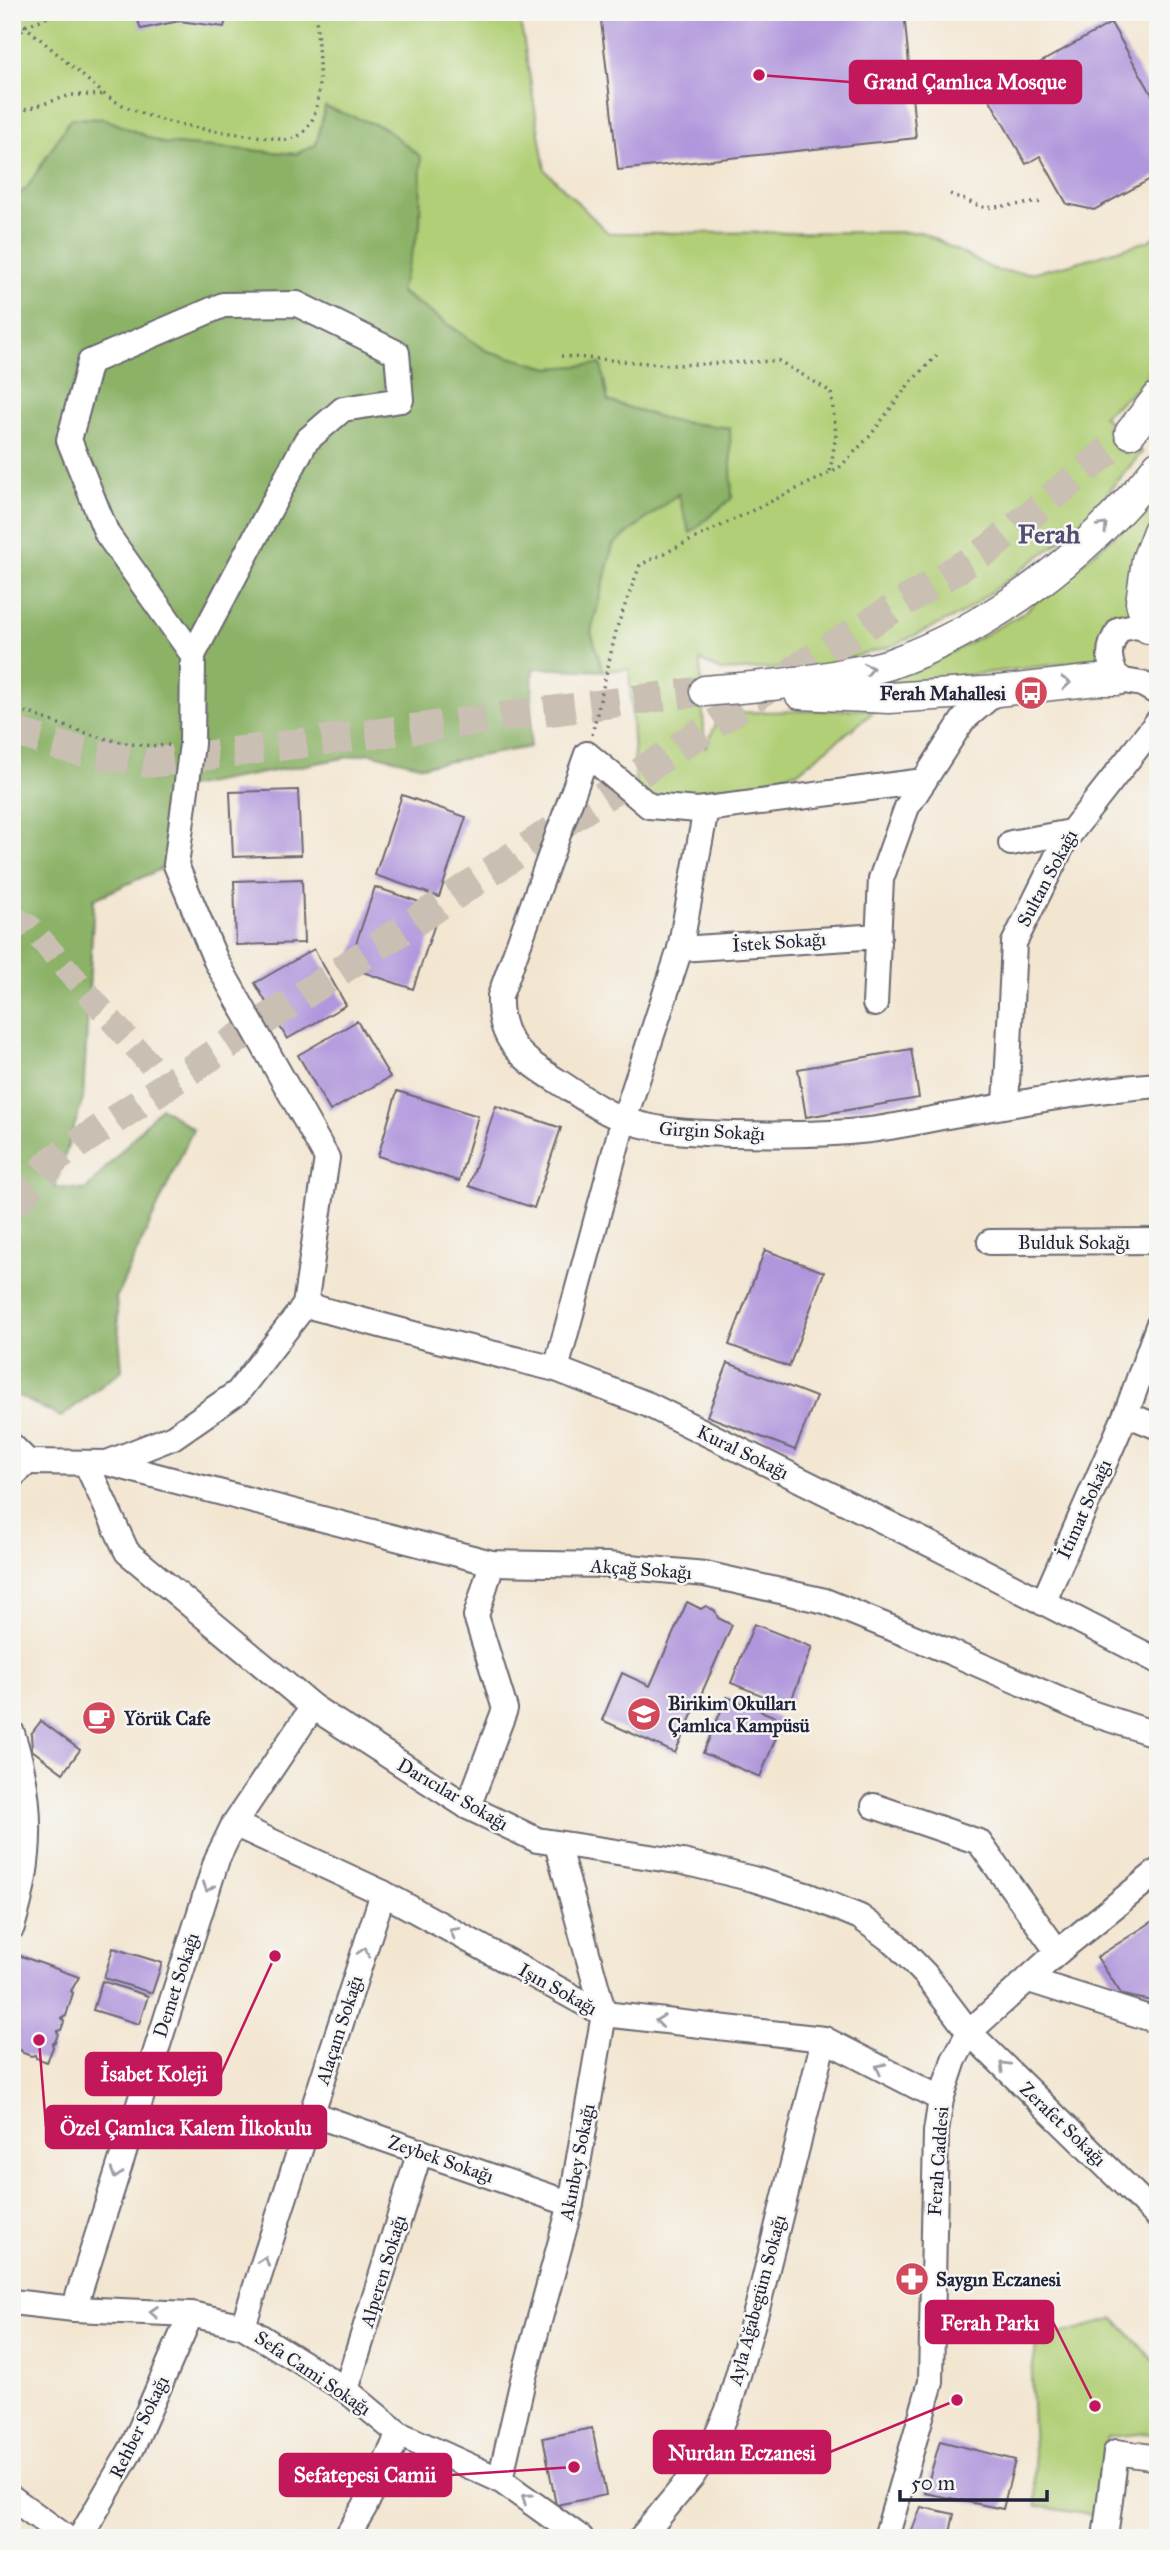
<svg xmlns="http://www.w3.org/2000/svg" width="1170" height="2550" font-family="'IM FELL Great Primer',serif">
	<rect width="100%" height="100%" fill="#f6f6f2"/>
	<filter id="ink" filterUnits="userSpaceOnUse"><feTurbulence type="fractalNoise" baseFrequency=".0143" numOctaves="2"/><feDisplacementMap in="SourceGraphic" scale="14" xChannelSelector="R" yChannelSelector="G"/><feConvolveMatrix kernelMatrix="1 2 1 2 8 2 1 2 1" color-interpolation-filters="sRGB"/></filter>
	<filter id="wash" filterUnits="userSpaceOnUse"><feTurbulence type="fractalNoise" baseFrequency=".00686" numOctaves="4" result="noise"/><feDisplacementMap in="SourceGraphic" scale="28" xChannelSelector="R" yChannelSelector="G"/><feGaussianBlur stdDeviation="1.57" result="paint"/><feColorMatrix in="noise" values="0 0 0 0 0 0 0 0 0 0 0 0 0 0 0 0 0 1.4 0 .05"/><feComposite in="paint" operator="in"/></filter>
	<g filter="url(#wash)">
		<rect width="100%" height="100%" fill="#f3e6d1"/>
		<g fill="#b1cf76" stroke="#6a7858" stroke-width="2">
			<polygon points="12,12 519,12 545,170 608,233 921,232 997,271 1030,273 1067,265 1148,241 1158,235 1158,355 1140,386 1103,416 1142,452 1078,528 961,614 892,646 820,666 721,671 700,660 705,748 721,713 877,709 799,771 721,792 649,800 636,790 629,669 603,671 591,632 613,545 678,493 730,428 671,421 608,401 600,365 549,368 487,351 400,291 420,226 326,107 316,145 296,154 162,143 105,119 71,118 27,188 12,200"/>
			<polygon points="1158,486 1158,518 1141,614 1117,657 855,689 925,667 1022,614 1121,530"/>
			<polygon points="1115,2319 1158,2365 1158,2437 1148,2433 1107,2437 1091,2515 1036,2506 1031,2379 1037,2340"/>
		</g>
		<polygon fill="#8cb267" stroke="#576a51" stroke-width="2" points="325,107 383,127 421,157 420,226 400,292 487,351 549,368 601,364 608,401 671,421 730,428 732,498 690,533 678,494 613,545 591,632 603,671 533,668 530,747 423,766 370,753 177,789 163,868 94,899 83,1099 55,1187 86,1190 161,1107 193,1129 116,1298 122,1370 61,1417 12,1393 12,200 27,188 71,118 105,119 162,143 296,154 316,145"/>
		<g id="blocks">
			<g fill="#b096dc">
				<polygon points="135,12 228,12 224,27 179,21 141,29"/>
				<polygon points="600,12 904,12 916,138 618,170"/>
				<polygon points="1111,23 1158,105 1158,175 1094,210 1067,204 1040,156 1026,164 986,93"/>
				<polygon points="298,790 301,855 233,857 230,792"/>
				<polygon points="402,795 466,817 439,897 375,875"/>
				<polygon points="302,879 304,943 236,945 234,881"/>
				<polygon points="375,887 440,909 413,989 348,967"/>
				<polygon points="314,949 346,1005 287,1039 255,983"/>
				<polygon points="357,1021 390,1077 330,1111 298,1055"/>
				<polygon points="911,1049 919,1098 806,1117 798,1069"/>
				<polygon points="397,1091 478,1116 459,1181 378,1156"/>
				<polygon points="496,1106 561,1128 534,1208 469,1186"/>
				<polygon points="765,1250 824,1272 789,1367 729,1345"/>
				<polygon points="728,1363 816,1397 795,1450 707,1416"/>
				<polygon points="687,1602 701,1609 706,1606 715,1611 718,1618 732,1625 675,1753 602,1720 622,1673 650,1686"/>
				<polygon points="754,1624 812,1647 789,1706 731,1683"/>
				<polygon points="727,1697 783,1720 760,1777 703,1753"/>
				<polygon points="41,1721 80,1750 63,1773 32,1750 31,1734"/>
				<polygon points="1158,1918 1158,2002 1122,1995 1097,1957"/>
				<polygon points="113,1948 162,1963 152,1993 104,1978"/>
				<polygon points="18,1955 79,1977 71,1991 73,1993 66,2016 62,2018 64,2022 61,2030 57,2031 58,2034 55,2042 52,2044 53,2047 47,2062 36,2058 35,2055 31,2056 23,2053 21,2050 18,2051 12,2049 12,1969"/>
				<polygon points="102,1981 148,1996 139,2024 93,2010"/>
				<polygon points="592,2428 606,2495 556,2505 543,2438"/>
				<polygon points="940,2441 1015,2460 1003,2509 925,2493"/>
				<polygon points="921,2507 954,2514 949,2538 909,2538"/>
			</g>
		</g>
	</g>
	<g filter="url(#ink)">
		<use href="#blocks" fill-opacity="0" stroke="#6b6770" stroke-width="2"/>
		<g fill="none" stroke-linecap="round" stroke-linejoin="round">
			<polyline stroke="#c9bfb3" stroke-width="24" stroke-dasharray="24 12" stroke-linecap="butt" points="12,916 30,927 168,1085"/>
			<g stroke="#c9bfb3" stroke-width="30" stroke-dasharray="30 15" stroke-linecap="butt">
				<polyline points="12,731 71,749 148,763 705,691"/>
				<polyline points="12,1206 52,1161 812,659 989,549 1130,433"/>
			</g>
			<g stroke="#6b6770" stroke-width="28">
				<g id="minor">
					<path d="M1158 631 1135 626 1120 629C1106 647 1108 661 1118 680L1142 684 1158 693"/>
					<path d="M924 781 698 810 649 806 587 754 500 996C498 1042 524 1060 559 1082 581 1096 603 1113 628 1121 662 1132 696 1133 732 1134 778 1135 824 1135 870 1130 899 1126 929 1119 959 1114 1024 1102 1091 1090 1158 1085"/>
					<polyline points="1011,843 1071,832"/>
					<polyline points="680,949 879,936"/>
					<polyline points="875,1004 881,879 907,807 963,720 997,691"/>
					<polyline points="1006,1105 1014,943 1065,840 1158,721"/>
					<polyline points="990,1242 1158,1241"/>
					<polyline points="305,1305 425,1337 556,1369 649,1405 942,1550 1158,1661"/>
					<polyline points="1158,1326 1126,1414 1158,1427"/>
					<polyline points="556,1369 621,1129 680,949 706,809"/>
					<polyline points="12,1446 28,1462 12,1476"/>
					<polyline points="28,1462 107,1463 173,1437 238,1392 305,1305 327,1158 216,961 176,865 192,744 193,655 107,534 69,440 90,362 223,305 297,304 397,353 401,400 343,409 306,441 193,655"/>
					<polyline points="86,1463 127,1552 313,1707 468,1807 537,1840 683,1862 753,1879 809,1896 860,1917 895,1943 925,1974 969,2032 1158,2217"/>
					<polyline points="107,1463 492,1563 608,1565 705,1574 825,1601 950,1652 1088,1712 1158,1735"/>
					<polyline points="1043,1603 1126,1414"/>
					<path d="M12 1733C34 1800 33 1860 12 1927"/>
					<polyline points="874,1806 979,1842 1058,1952"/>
					<polyline points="468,1807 505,1709 476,1616 492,1563"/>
					<polyline points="234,1824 383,1893 604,2014 824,2039 941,2099"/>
					<polyline points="1029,1980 1158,2021"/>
					<polyline points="312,2114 571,2204"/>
					<polyline points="12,2302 74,2309 191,2314 243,2326 346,2390 399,2434 500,2480 581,2538"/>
					<polyline points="74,2309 217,1859 234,1824 313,1707"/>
					<polyline points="243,2326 383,1893"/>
					<polyline points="346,2390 420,2151"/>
					<polyline points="500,2480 523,2380 571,2204 604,2014 557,1844"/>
					<polyline points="12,2498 67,2538"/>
					<polyline points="80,2538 132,2448 191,2314"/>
					<polyline points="346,2538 365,2506 399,2434"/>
					<polyline points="641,2538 693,2475 714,2442 728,2410 758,2305 824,2039"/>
					<polyline points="886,2538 931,2382 936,2132 941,2099 954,2060 969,2032 1058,1952 1158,1871"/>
					<polyline points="1105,2538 1116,2452 1158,2458"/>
				</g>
			</g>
			<g stroke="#6b6770" stroke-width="33">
				<g id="major">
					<polyline points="1130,433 1158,397"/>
					<polyline points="1148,628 1141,602 1147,560 1158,531"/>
					<path d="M705 691C755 687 804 683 853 672 865 670 878 668 890 664 995 626 1089 554 1158 466"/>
					<polyline points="800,694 889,698 997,691 1097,680 1118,680"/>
				</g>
			</g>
			<g stroke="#6b6770" stroke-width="3.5" stroke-dasharray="2 5" stroke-linecap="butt">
				<path d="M12 18 25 26 105 95C157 129 225 131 285 140 334 136 316 46 316 12"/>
				<polyline points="12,50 25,26 61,12"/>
				<polyline points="12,114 71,95 103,95"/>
				<polyline points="950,194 985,208 1042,202"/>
				<polyline points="561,356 672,365 779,361 831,392 836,434 830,472"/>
				<path d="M12 707C65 725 116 750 172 745"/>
				<polyline points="592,735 617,627 640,565 838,469 870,436 909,384 937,355"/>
			</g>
			<use href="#minor" stroke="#fff" stroke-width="24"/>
			<use href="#major" stroke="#fff" stroke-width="30"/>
		</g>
		<defs><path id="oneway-chevron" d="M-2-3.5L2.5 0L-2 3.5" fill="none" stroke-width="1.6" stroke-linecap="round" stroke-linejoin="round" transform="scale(1.75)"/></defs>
		<g stroke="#9c9ca7">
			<use href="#oneway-chevron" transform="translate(1103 527) rotate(-46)"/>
			<use href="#oneway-chevron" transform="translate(869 669) rotate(-13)"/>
			<use href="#oneway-chevron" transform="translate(1066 683) rotate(-5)"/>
			<use href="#oneway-chevron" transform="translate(208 1887) rotate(109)"/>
			<use href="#oneway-chevron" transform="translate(454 1932) rotate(-151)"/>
			<use href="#oneway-chevron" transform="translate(364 1952) rotate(-72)"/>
			<use href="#oneway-chevron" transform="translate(660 2021) rotate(-173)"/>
			<use href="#oneway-chevron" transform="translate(1004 2066) rotate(-136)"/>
			<use href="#oneway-chevron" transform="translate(880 2068) rotate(-153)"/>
			<use href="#oneway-chevron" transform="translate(116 2174) rotate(108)"/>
			<use href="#oneway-chevron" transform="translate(264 2261) rotate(-72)"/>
			<use href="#oneway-chevron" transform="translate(154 2312) rotate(-177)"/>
			<use href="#oneway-chevron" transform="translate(526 2498) rotate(-145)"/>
		</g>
	</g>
	<defs>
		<g id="bus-disc" transform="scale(1.75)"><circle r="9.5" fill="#d1495b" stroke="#f6f6f2"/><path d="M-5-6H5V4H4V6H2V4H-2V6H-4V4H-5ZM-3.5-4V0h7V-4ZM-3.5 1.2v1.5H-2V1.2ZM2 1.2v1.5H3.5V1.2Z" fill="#fff"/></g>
		<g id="school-disc" transform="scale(1.75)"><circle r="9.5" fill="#d1495b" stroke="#f6f6f2"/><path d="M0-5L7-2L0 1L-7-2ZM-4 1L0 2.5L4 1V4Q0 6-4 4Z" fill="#fff"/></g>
		<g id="cafe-disc" transform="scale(1.75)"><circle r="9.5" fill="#d1495b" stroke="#f6f6f2"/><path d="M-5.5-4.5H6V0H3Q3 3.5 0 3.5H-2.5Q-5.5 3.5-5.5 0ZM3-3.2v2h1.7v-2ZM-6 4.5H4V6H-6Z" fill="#fff"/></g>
		<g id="pharmacy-disc" transform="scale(1.75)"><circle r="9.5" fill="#d1495b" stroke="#f6f6f2"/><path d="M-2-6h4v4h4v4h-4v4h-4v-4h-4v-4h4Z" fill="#fff"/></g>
	</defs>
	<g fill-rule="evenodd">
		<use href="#bus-disc" x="1031" y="693"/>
		<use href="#school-disc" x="644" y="1714"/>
		<use href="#cafe-disc" x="99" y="1718"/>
		<use href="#pharmacy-disc" x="912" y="2279"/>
	</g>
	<g text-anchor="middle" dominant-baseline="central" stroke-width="5" stroke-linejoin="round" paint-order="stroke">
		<g font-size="19" font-weight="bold" fill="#22223b" stroke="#f6f6f2" text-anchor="start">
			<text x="1006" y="693" text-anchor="end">Ferah Mahallesi</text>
			<text x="668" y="1703">Birikim Okulları<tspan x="668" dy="22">Çamlıca Kampüsü</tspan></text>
			<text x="124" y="1718">Yörük Cafe</text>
			<text x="936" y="2279">Saygın Eczanesi</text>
		</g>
		<g font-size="19" fill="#22223b" stroke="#f6f6f2">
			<text transform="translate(1047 878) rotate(-62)">Sultan Sokağı</text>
			<text transform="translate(779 942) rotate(-4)">İstek Sokağı</text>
			<text transform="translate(712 1131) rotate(3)">Girgin Sokağı</text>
			<text x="1074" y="1242">Bulduk Sokağı</text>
			<text transform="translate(743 1452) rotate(26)">Kural Sokağı</text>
			<text transform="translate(1084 1509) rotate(-66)">İtimat Sokağı</text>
			<text transform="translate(641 1569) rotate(4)">Akçağ Sokağı</text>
			<text transform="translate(453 1794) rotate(30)">Darıcılar Sokağı</text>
			<text transform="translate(176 1985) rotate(-72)">Demet Sokağı</text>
			<text transform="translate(558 1989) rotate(29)">Işın Sokağı</text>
			<text transform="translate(339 2030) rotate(-72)">Alaçam Sokağı</text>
			<text transform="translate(1063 2124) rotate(44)">Zerafet Sokağı</text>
			<text transform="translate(441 2159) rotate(19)">Zeybek Sokağı</text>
			<text transform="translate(938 2161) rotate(-86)">Ferah Caddesi</text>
			<text transform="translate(577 2162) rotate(-79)">Akınbey Sokağı</text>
			<text transform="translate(383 2271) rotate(-73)">Alperen Sokağı</text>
			<text transform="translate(757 2300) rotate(-75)">Ayla Ağabegüm Sokağı</text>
			<text transform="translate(313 2373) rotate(34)">Sefa Cami Sokağı</text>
			<text transform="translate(139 2427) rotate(-64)">Rehber Sokağı</text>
		</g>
		<g font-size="26" font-weight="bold" fill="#544b73" stroke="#f6f6f2">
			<text x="1049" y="534">Ferah</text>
		</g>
	</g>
	<path fill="none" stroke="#c2185b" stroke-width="2.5" d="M759 75L850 82M275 1956L221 2074M39 2040L46 2127M1095 2406L1053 2322M957 2400L830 2452M574 2467L451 2475"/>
	<g fill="#c2185b" stroke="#f6f6f2" stroke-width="2.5">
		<circle cx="759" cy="75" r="7"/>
		<circle cx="275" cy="1956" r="7"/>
		<circle cx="39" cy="2040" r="7"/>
		<circle cx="1095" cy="2406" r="7"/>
		<circle cx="957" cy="2400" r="7"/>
		<circle cx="574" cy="2467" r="7"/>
	</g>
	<g fill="#c2185b" stroke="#c2185b" stroke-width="2.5">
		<rect x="850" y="61" width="231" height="42" rx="7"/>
		<rect x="86" y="2053" width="135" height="42" rx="7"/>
		<rect x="46" y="2106" width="280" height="42" rx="7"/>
		<rect x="926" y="2301" width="127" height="42" rx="7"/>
		<rect x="654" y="2431" width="176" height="42" rx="7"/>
		<rect x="280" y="2454" width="171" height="42" rx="7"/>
	</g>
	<g font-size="21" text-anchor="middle" font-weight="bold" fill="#fff">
		<text x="965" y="89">Grand Çamlıca Mosque</text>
		<text x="154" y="2081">İsabet Koleji</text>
		<text x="186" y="2135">Özel Çamlıca Kalem İlkokulu</text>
		<text x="990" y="2330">Ferah Parkı</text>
		<text x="742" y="2460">Nurdan Eczanesi</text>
		<text x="365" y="2482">Sefatepesi Camii</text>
	</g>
	<rect width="1170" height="2550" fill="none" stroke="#f6f6f2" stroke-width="42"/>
	<path d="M900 2490v10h147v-10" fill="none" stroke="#22223b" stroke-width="3.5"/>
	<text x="911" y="2490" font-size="21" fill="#22223b" stroke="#f6f6f2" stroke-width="5" paint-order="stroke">50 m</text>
</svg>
